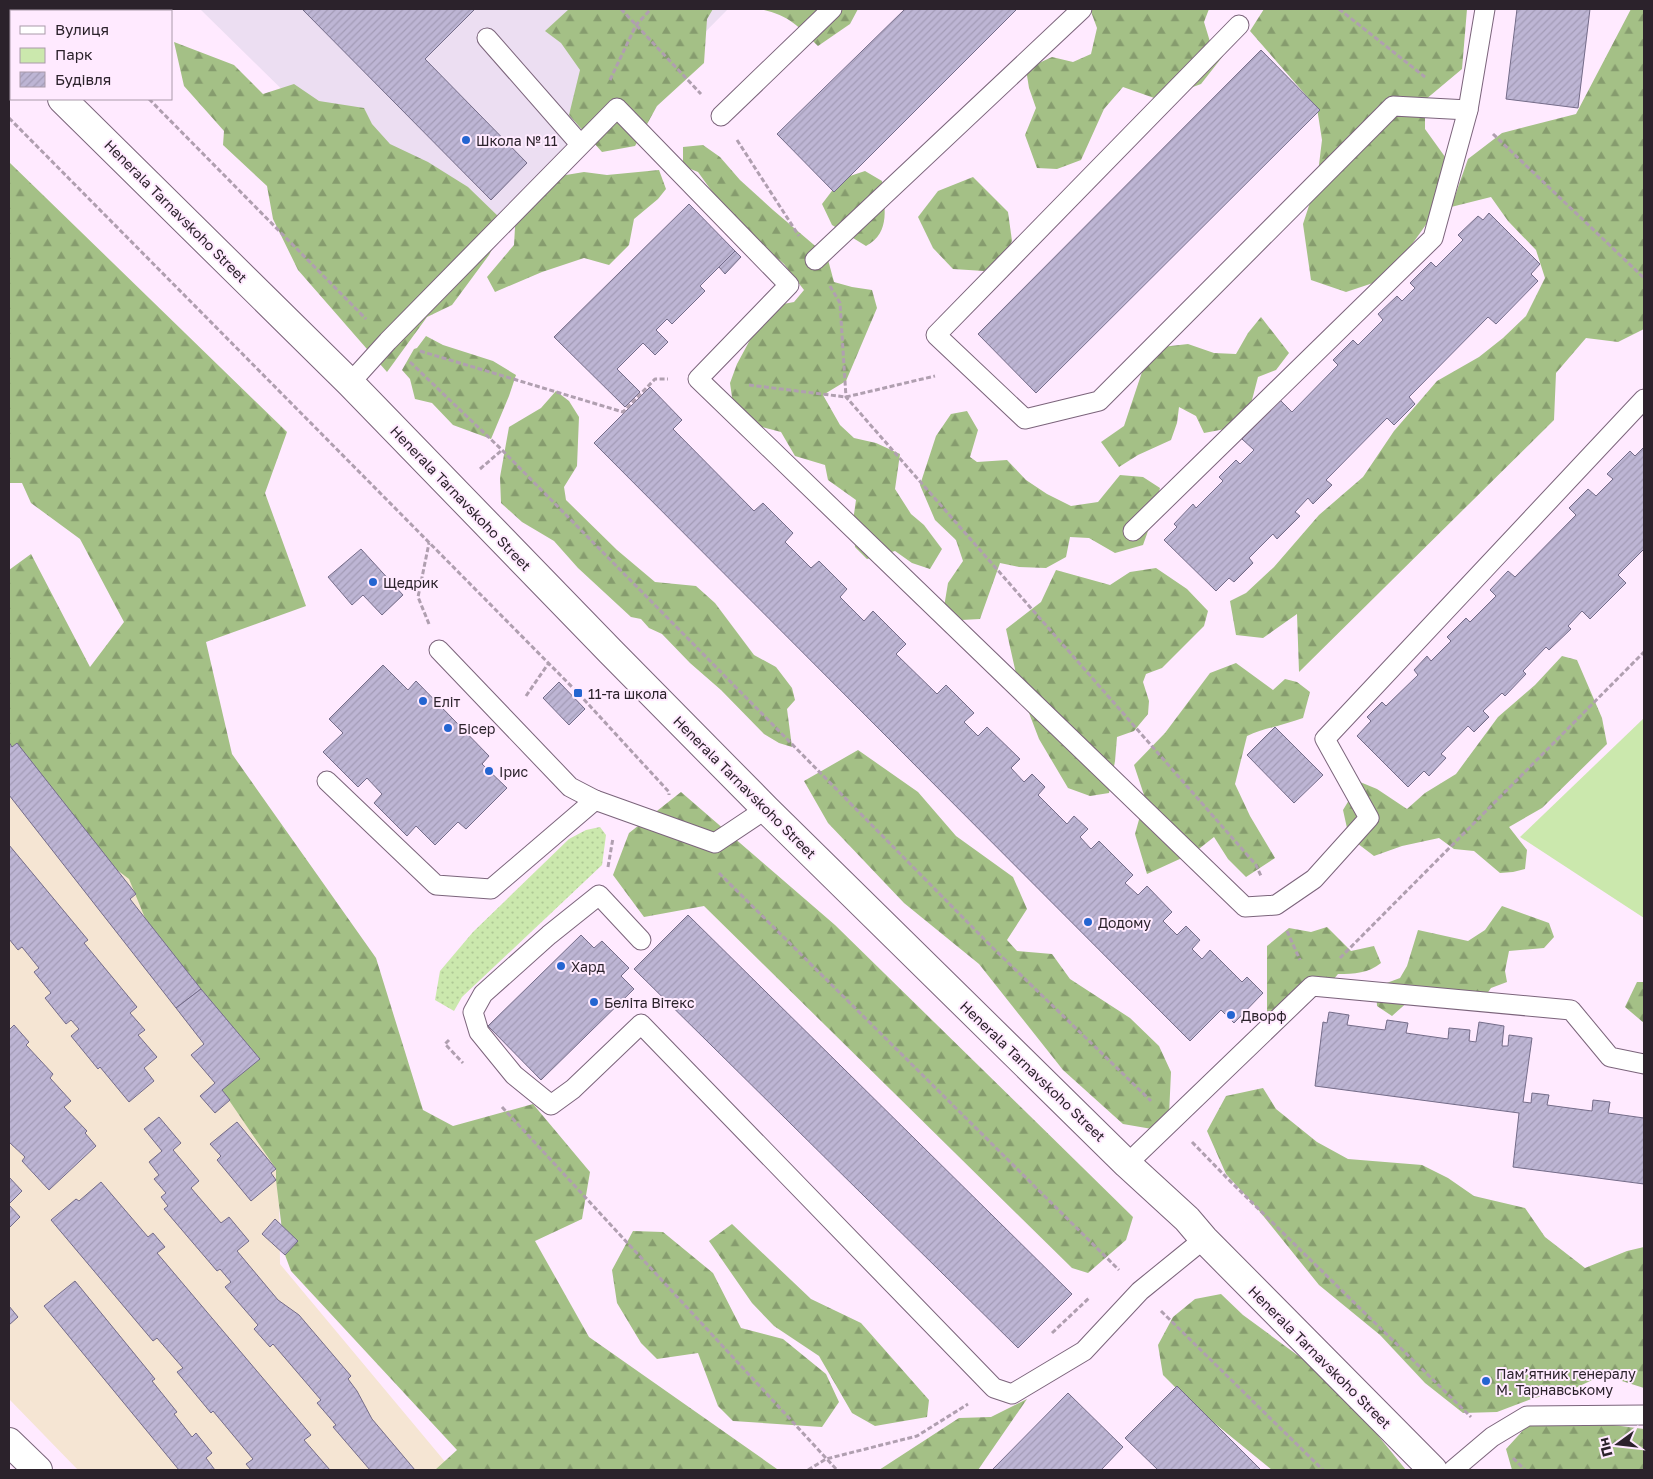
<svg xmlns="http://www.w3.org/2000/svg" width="1653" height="1479" font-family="'Golos Text',sans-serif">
	<defs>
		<pattern id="grass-dots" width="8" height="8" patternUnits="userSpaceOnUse" patternTransform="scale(1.25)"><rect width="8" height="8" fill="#cbe8ad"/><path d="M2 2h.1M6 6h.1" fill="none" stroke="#aec795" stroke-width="1.8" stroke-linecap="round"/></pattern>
		<pattern id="forest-firs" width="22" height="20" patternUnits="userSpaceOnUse" patternTransform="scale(1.25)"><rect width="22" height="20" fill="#a4c086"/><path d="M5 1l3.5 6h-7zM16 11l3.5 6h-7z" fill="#869c6e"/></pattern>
		<pattern id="building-hatch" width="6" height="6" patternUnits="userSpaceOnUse" patternTransform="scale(1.25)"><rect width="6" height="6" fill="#bdb5d4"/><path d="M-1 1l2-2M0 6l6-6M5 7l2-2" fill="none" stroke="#a39bb6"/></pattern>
	</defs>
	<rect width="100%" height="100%" fill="#ffeaff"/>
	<polygon fill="#f5e5d3" points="9,702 277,1050 280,1264 452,1470 78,1470 9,1399"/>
	<polygon fill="#ecdef2" points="200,9 728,9 468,272"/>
	<polygon fill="url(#grass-dots)" points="600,827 606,835 602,865 462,997 454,1011 435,1000 440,971 473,932 569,839 586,830"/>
	<g fill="url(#forest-firs)">
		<polygon points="569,9 713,9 707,19 704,63 657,106 635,146 602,152 569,115 580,70 561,43 545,31"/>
		<path d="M760 9H858L850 24 818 46C798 26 789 15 760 9Z"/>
		<polygon points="1090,9 1209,9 1204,22 1211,45 1223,56 1201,84 1182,91 1157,99 1123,87 1104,109 1081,160 1057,169 1037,168 1025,135 1036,108 1029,88 1026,69 1052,57 1073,62 1091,54 1097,28"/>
		<polygon points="1264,9 1467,9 1462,69 1425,100 1425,129 1448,161 1430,219 1388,278 1346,292 1311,280 1303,224 1317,181 1322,140 1317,108 1250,31"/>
		<polygon points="1631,9 1644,9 1644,329 1618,342 1586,338 1556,373 1554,420 1299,672 1297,614 1263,638 1236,635 1230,601 1246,593 1274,567 1319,515 1363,477 1394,431 1437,381 1479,357 1503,338 1526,316 1545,278 1536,250 1508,221 1491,197 1451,207 1468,159 1502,133 1576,114"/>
		<polygon points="174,42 234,65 263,94 294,84 319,101 364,108 372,124 390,144 428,162 468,187 502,220 501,233 489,255 452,305 427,317 387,372 298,270 273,219 267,186 223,145 224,131 184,86"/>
		<polygon points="703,145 720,157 740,180 773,210 827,256 834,282 852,287 872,290 877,308 846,381 823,395 840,425 854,438 876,443 900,454 895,489 911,514 924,525 942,549 930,569 912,563 895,551 867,559 855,547 853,521 856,500 828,480 825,465 795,456 781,432 758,426 735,418 730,383 737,364 751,338 778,305 794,302 804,290 784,264 755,239 716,197 698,172 683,166 683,147"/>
		<polygon points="9,162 287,432 265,493 306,606 206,642 232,754 376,958 423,1110 453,1126 533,1104 590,1172 582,1219 535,1241 589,1337 777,1469 776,1470 435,1470 457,1450 291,1271 285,1255 276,1180 276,1169 222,1090 204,1044 145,918 129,879 9,788 9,570 31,554 90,667 124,622 80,539 31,503 22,483 9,483"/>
		<polygon points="659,170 666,189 658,199 634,219 629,245 609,265 584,258 542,272 495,292 487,277 514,245 516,210 554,177 584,172 607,175"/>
		<path d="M865 171 882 181C884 206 892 232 866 246L832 225 822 204 841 179Z"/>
		<polygon points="973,177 1008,212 1012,241 1003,260 984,271 953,269 933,248 918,217 938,191"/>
		<polygon points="1261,317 1289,353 1276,370 1258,377 1247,419 1225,429 1204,433 1196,416 1179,407 1177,423 1171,440 1138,455 1119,467 1101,442 1124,426 1144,366 1162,347 1188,344 1214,353 1236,354 1248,333"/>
		<polygon points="426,336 443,345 493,361 516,375 509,396 491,439 453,425 432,403 415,399 410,379 402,370 414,349 417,348"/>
		<polygon points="556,391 569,401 579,417 577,466 564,487 566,500 617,550 655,582 696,586 715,603 754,655 776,667 792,688 795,700 787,709 792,747 779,743 764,734 721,690 690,663 662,634 649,628 641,619 631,617 578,568 554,541 522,522 501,503 500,477 509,427 541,408"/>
		<polygon points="967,411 978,430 970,457 977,462 1007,460 1026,480 1047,494 1071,506 1098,502 1120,475 1143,477 1160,488 1153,517 1143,545 1115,553 1089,538 1070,537 1066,557 1046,568 1019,567 1000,563 980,619 961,620 944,607 948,583 963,561 956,540 935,520 920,485 936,436 951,414"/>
		<polygon points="1156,568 1187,589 1208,611 1204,626 1162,668 1146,674 1143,682 1149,701 1148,714 1134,731 1117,737 1115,761 1109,793 1090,796 1068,788 1039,739 1019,687 1006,629 1041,602 1056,570 1110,585 1130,572"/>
		<polygon points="1562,656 1577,660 1602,718 1607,744 1542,808 1509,827 1527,850 1525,869 1513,872 1500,873 1474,851 1454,849 1439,838 1402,846 1374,856 1349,837 1343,810 1360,782 1377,789 1407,809 1425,793 1456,774 1498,717 1535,685"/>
		<path d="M1236 663 1273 690 1285 679 1297 682 1310 692 1303 718C1284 725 1265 728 1247 736L1235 784 1250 816 1275 858 1246 877 1228 859 1214 837 1195 852 1147 874 1135 834 1145 798 1134 765 1165 733 1210 673Z"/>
		<polygon points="858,750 918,792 956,836 1013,877 1027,909 1007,940 1017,951 1052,954 1070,979 1130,1018 1159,1046 1171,1072 1169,1115 1152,1129 1123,1124 1063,1070 979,964 904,903 828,823 804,781"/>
		<polygon points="681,792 835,925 1133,1217 1126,1240 1088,1273 1072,1268 704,906 644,917 613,875 629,833"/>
		<polygon points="1502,906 1549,923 1554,937 1544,948 1509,951 1505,971 1507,982 1491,988 1479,1005 1411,999 1392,1016 1377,1006 1376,987 1400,978 1407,966 1418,930 1468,941 1485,930"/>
		<path d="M1327 927 1351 951 1374 946 1381 963C1369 973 1354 974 1338 974L1322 993 1280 1020 1267 1012V946L1289 928 1311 932Z"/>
		<polygon points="1637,982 1644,982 1644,1023 1625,1007"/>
		<polygon points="1263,1088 1276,1109 1317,1142 1348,1159 1422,1165 1448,1178 1474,1196 1525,1208 1545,1237 1585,1268 1627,1251 1644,1247 1644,1388 1603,1375 1571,1390 1534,1398 1497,1412 1463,1413 1425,1383 1380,1335 1319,1285 1256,1207 1226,1174 1207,1131 1226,1096"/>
		<polygon points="732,1224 811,1299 861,1323 929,1400 927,1417 875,1426 852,1413 819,1356 774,1326 752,1303 709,1241"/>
		<polygon points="633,1231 663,1232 713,1273 741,1328 783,1339 826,1374 839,1402 822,1427 733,1421 718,1406 698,1353 657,1359 641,1343 617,1303 612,1270"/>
		<polygon points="1221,1294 1243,1315 1315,1368 1359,1412 1406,1470 1272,1470 1196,1408 1163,1375 1158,1345 1173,1317 1195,1299"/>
		<polygon points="1027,1399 978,1470 879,1470 959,1418 991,1417"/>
		<polygon points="1570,1417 1613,1425 1644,1429 1644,1470 1512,1470 1506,1449 1527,1426"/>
	</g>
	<polygon fill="#cbe8ad" points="1644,718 1644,918 1520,837"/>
	<g fill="url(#building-hatch)" stroke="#746c89">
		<polygon points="302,9 475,9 425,59 527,163 491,200"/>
		<polygon points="905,9 1017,9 834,192 777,134"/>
		<polygon points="1517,9 1590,9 1578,108 1506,99"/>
		<polygon points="1261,50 1320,110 1036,393 978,334"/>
		<polygon points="689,204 735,251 700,286 705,291 672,324 667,319 656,330 668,342 655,355 643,343 617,369 640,392 625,407 554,337"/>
		<polygon points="1489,213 1540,264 1531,274 1538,281 1496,324 1488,317 1409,397 1415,404 1394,425 1387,418 1326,480 1332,485 1313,504 1308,498 1295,512 1300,516 1277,539 1273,534 1249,558 1253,563 1234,582 1229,578 1216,591 1164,540 1177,527 1174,524 1193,504 1196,508 1223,481 1219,477 1236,460 1240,464 1254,450 1242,439 1280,400 1292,412 1338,365 1333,360 1353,340 1358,345 1383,320 1378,314 1397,296 1402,301 1415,288 1410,283 1431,262 1436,267 1463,240 1458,235 1478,216 1483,220"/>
		<polygon points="735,251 741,257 725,274 719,267"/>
		<polygon points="650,387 682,420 673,429 754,511 763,503 793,533 785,542 811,568 819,561 847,589 840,597 864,621 873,611 906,644 896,654 937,694 946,685 974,713 964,722 978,736 987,727 1020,759 1011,768 1024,782 1032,774 1045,787 1038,795 1067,824 1074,816 1088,829 1080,837 1091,849 1099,841 1133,875 1125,883 1138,895 1147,886 1172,912 1163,921 1177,935 1186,926 1200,940 1192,949 1202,959 1210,950 1242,982 1247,977 1263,993 1234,1023 1221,1010 1190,1041 594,443"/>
		<polygon points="1644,447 1644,549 1618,575 1626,583 1590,619 1582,611 1568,626 1571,629 1549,650 1546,647 1523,671 1526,674 1505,696 1502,693 1483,711 1489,717 1474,732 1468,726 1441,754 1446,758 1429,776 1424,771 1408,787 1357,736 1371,721 1367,717 1382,702 1386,706 1418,675 1414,670 1427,656 1431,661 1451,641 1447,637 1466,618 1470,622 1496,596 1490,590 1508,571 1515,577 1576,515 1569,508 1588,489 1596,496 1613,479 1607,474 1630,451 1635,456"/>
		<polygon points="361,549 403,595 382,615 363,595 352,605 328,577"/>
		<polygon points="383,665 408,690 416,681 489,756 482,764 507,788 466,829 458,822 435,845 416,826 407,836 374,803 382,794 367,778 358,787 323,752 343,733 329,719"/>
		<polygon points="559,682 585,709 569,725 543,698"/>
		<polygon points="1275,727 1323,775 1294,803 1247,755"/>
		<polygon points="9,742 12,747 17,743 136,894 130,899 201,989 176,1008 9,795"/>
		<polygon points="9,845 88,940 84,943 137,1007 130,1013 145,1030 138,1035 157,1057 144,1068 154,1081 129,1102 100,1067 98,1069 71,1036 79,1029 71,1020 66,1024 45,998 51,993 34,972 39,968 22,947 18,950 9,939"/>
		<polygon points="688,915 1072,1294 1018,1348 634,969"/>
		<polygon points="581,935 594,948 602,941 629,968 621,976 634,989 541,1080 488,1026"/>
		<polygon points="201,989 260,1059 222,1090 230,1100 215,1113 200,1096 215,1083 191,1055 204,1044 176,1008"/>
		<polygon points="1329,1012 1349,1015 1347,1025 1385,1030 1387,1020 1408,1023 1406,1033 1448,1039 1449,1028 1470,1030 1469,1041 1476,1042 1479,1022 1504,1026 1502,1046 1508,1046 1509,1035 1532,1038 1523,1102 1531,1103 1532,1093 1549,1095 1547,1105 1592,1111 1593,1100 1610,1102 1608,1113 1644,1118 1644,1184 1513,1167 1519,1113 1315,1086 1323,1022 1327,1023"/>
		<polygon points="14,1025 29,1042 26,1045 53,1074 50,1078 71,1101 64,1107 87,1131 85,1133 96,1146 49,1190 22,1161 25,1157 9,1142 9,1030"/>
		<polygon points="159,1117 181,1143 173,1150 199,1181 191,1188 221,1223 229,1217 249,1241 237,1251 278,1300 299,1315 351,1376 348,1379 357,1391 372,1419 415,1470 370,1470 333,1427 336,1425 317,1403 321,1400 273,1344 270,1347 254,1329 258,1325 225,1287 231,1282 220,1269 217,1271 164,1209 168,1206 161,1197 166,1193 154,1179 159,1175 149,1162 162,1151 144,1129"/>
		<polygon points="237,1122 276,1169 271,1173 276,1180 251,1201 217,1160 221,1156 210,1144"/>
		<polygon points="9,1177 22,1191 9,1204"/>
		<polygon points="101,1182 148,1237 153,1233 165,1247 157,1253 311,1435 304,1440 330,1470 251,1470 246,1464 253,1459 213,1411 211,1413 177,1372 183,1368 157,1338 153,1341 51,1220 76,1199 79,1201"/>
		<polygon points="9,1205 20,1217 9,1228"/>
		<polygon points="275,1219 298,1241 285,1255 262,1234"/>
		<polygon points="75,1281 155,1379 152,1381 177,1412 174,1414 192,1437 196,1433 212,1453 206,1458 215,1470 179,1470 44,1306"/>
		<polygon points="9,1306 18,1317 9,1325"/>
		<polygon points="1177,1386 1261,1470 1158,1470 1125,1438"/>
		<polygon points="1068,1393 1123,1447 1101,1470 992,1470"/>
	</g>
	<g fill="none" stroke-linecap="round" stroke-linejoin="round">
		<g stroke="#7b647b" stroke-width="21">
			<g id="lane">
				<polyline points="1239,25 936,335 1025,419 1099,401 1393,106 1468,110"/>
				<polyline points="487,38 580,144"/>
				<polyline points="721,116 832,9"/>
				<polyline points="815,260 1082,9"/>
				<polyline points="350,383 388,341 617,108 789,285 698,379 1245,907 1276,905 1314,879 1369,818 1325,739 1644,399"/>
				<polyline points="1133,531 1433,238 1468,110 1485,9"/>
				<polyline points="439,650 570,787 595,800"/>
				<polyline points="327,781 436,885 491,889 595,800 715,843 766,809"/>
				<polyline points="641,940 599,895 549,935 483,994 473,1012 479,1032 514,1075 551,1105 573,1089 641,1024 994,1388 1012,1394 1084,1351 1140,1291 1204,1239"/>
				<polyline points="1127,1164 1312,986 1571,1010 1610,1057 1644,1064"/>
				<polyline points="1453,1470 1492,1437 1527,1416 1644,1415"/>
			</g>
		</g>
		<g stroke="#7b647b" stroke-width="30">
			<polyline id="street" points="9,1442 38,1470"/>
		</g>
		<g stroke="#7b647b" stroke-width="30">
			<g id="secondary">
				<polyline points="9,47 11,49"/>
				<polyline points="62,99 350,383 611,652 766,809 1127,1164 1187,1219 1204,1239 1433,1470"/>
			</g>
		</g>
		<g stroke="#b09fb0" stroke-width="3" stroke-dasharray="5 2.5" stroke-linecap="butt">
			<polyline points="59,9 61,11"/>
			<polyline points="621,9 701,94"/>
			<polyline points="1339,9 1425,77"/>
			<polyline points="610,80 636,25 651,9"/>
			<polyline points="149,99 366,319"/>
			<polyline points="9,118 578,693 669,792 669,795"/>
			<polyline points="1493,134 1644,278"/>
			<polyline points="737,140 799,236"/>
			<polyline points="830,286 840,303 846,397 1256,865 1261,876"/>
			<polyline points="420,351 623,412 655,379 668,379"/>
			<polyline points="410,362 502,450 992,947 1151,1101"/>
			<polyline points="749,385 846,397 935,376"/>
			<polyline points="480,469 502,450"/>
			<polyline points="429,624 418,597 429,543"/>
			<polyline points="526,696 548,664"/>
			<polyline points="608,867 613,838"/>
			<polyline points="719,873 1119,1270"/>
			<polyline points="1287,931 1300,960"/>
			<polyline points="1340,958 1644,652"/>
			<polyline points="449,1040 445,1044 463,1063"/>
			<polyline points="502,1107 837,1470"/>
			<polyline points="1192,1142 1227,1178 1471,1417"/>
			<polyline points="1161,1311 1323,1470"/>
			<polyline points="1052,1333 1089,1298"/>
			<polyline points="1513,1458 1525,1470"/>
			<polyline points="808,1470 826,1459 917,1436 968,1404"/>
		</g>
		<use href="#lane" stroke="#fff" stroke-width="19"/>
		<use href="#street" stroke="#fff" stroke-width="28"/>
		<use href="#secondary" stroke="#fff" stroke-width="28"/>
	</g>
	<g fill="#2465d1" stroke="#ffeaff" stroke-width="2">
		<circle cx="466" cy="140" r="5"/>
		<circle cx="373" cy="582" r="5"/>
		<rect x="573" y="688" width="10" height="10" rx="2.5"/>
		<circle cx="423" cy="701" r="5"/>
		<circle cx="448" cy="728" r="5"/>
		<circle cx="489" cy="771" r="5"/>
		<circle cx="1088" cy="922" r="5"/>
		<circle cx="561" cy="966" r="5"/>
		<circle cx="594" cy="1002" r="5"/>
		<circle cx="1231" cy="1015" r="5"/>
		<circle cx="1486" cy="1381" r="5"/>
	</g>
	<g text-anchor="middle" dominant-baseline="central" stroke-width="4" stroke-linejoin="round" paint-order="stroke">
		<g font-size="14" fill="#2b222b" stroke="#ffeaff" text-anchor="start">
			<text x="476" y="140">Школа № 11</text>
			<text x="383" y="582">Щедрик</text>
			<text x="588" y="693">11-та школа</text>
			<text x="433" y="701">Еліт</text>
			<text x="458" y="728">Бісер</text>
			<text x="499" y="771">Ірис</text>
			<text x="1098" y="922">Додому</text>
			<text x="571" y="966">Хард</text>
			<text x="604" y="1002">Беліта Вітекс</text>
			<text x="1241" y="1015">Дворф</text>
			<text x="1496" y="1373">Пам’ятник генералу<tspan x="1496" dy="16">М. Тарнавському</tspan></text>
		</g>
		<g font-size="14" fill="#2b222b" stroke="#ffeaff">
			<text transform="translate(176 211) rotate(45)">Henerala Tarnavskoho Street</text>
			<text transform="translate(461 498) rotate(46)">Henerala Tarnavskoho Street</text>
			<text transform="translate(745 787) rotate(45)">Henerala Tarnavskoho Street</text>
			<text transform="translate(1033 1071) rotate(44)">Henerala Tarnavskoho Street</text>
			<text transform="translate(1320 1357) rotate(45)">Henerala Tarnavskoho Street</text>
		</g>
	</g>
	<rect width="1653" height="1479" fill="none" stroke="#2b222b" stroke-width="20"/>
	<rect x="10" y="10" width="162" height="90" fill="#ffeaff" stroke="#aa9aaa"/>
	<rect x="20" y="26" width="25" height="8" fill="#ffffff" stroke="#aa9aaa"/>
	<text x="55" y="35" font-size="15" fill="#2b222b">Вулиця</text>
	<rect x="20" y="48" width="25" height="15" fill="#cbe8ad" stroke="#aa9aaa"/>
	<text x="55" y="60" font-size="15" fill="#2b222b">Парк</text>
	<rect x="20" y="72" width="25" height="15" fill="url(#building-hatch)" stroke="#aa9aaa"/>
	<text x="55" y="85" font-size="15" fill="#2b222b">Будівля</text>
	<g transform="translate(1618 1444) rotate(255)" stroke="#ffeaff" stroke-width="4" paint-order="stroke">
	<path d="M0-4L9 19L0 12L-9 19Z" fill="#2b222b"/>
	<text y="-8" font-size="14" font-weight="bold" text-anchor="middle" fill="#2b222b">Пн</text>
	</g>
</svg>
